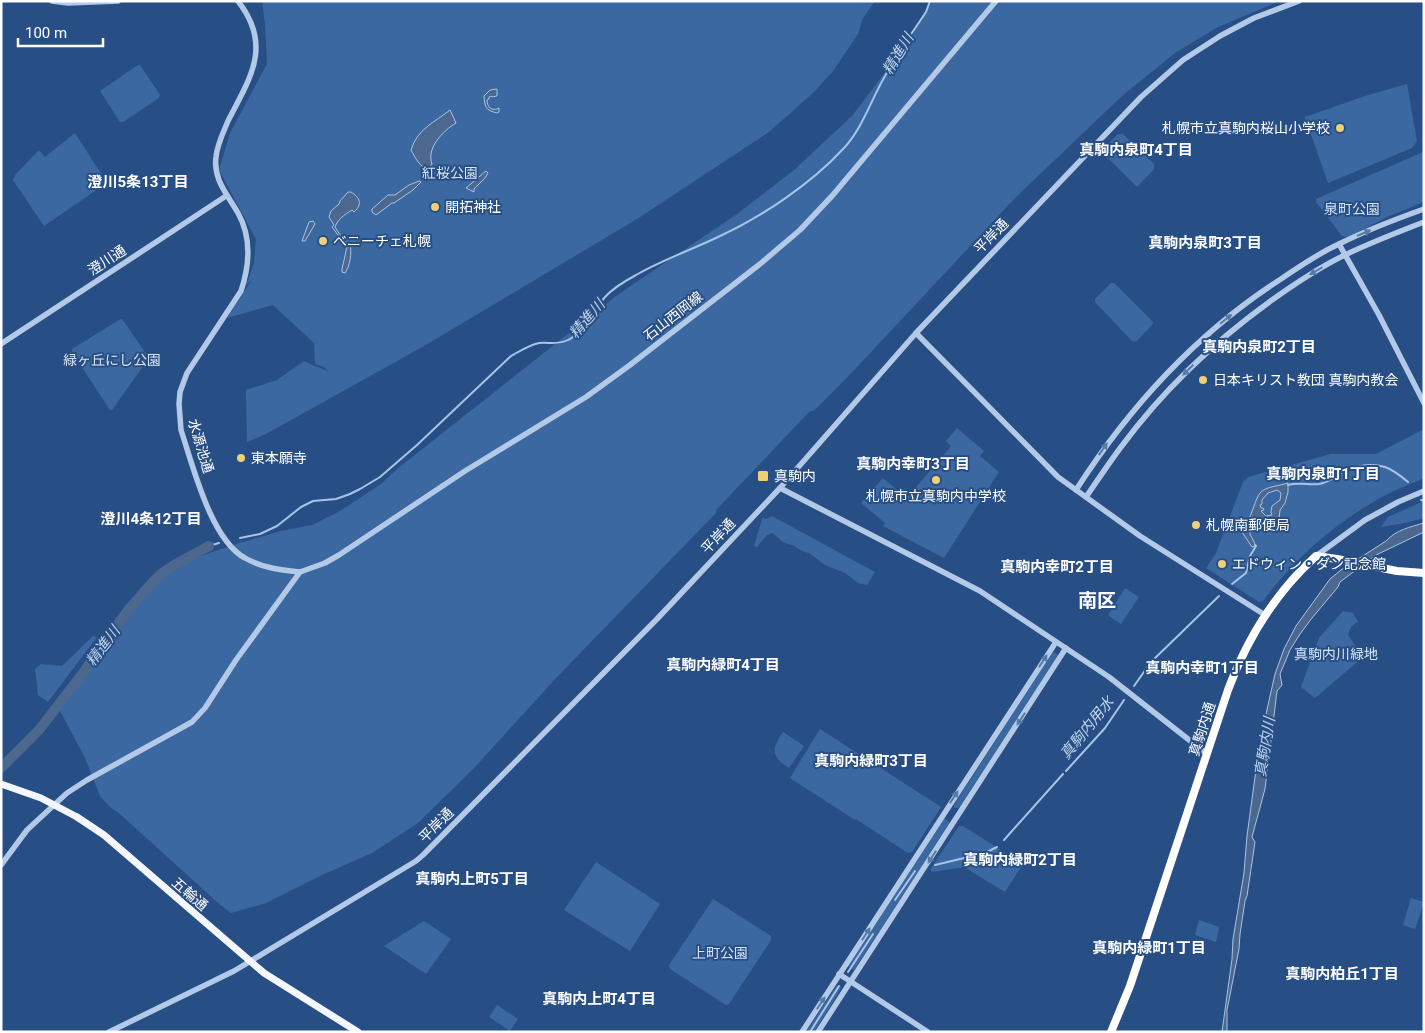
<svg xmlns="http://www.w3.org/2000/svg" width="1425" height="1033" font-family="Roboto,'Noto Sans JP',sans-serif">
	<rect width="100%" height="100%" fill="#284f85"/>
	<g fill="#3c68a1">
		<polygon points="262,1 875,1 863,18 858,34 833,71 814,92 769,132 637,219 424,346 266,434 247,442 246,390 277,380 304,361 329,372 324,367 315,364 314,343 273,305 227,318 253,278 246,286 254,263 256,239 219,170 230,133 267,64 265,25"/>
		<polygon points="932,1 1280,1 1218,27 1175,53 1122,96 1015,198 858,366 815,410 809,412 716,510 716,513 557,677 474,768 418,823 372,853 322,875 266,903 231,913 217,902 120,814 110,807 100,796 85,758 59,709 133,608 162,577 183,562 236,544 281,531 312,525 342,510 381,484 397,469 616,296 737,214 794,170 852,116 909,41"/>
		<polygon points="138,65 140,65 160,95 159,98 123,122 120,122 100,91"/>
		<polygon points="1407,84 1417,141 1412,148 1328,183 1305,117 1365,96"/>
		<polygon points="75,133 96,166 108,182 44,226 13,180 16,174 39,150 45,157"/>
		<polygon points="1118,134 1123,134 1154,164 1154,169 1137,187 1101,151"/>
		<polygon points="1423,152 1424,202 1387,217 1348,237 1342,236 1316,202 1316,199"/>
		<polygon points="1111,283 1114,283 1153,322 1152,325 1136,342 1132,341 1095,302 1095,299"/>
		<polygon points="122,319 149,358 112,410 110,410 72,352 72,349 119,320"/>
		<polygon points="957,428 984,451 980,456 999,472 944,558 883,526 885,523 861,503 883,478 907,498 951,446 946,441"/>
		<path d="M1424 429V478C1408 485 1390 492 1375 501 1331 526 1293 561 1263 601L1259 602 1206 568 1216 553 1243 482 1248 477 1331 454H1376Z"/>
		<polygon points="1424,501 1424,518 1405,523 1381,527 1388,517"/>
		<polygon points="772,516 875,572 867,585 858,583 845,573 825,565 809,553 802,551 793,545 788,544 783,542 772,533 767,535 757,547 754,546 762,519 763,518 766,519"/>
		<polygon points="1125,588 1139,597 1121,624 1108,615"/>
		<path d="M1343 611 1353 613 1358 622C1351 625 1350 629 1348 635L1363 657 1315 698 1301 687 1319 638Z"/>
		<polygon points="93,636 97,637 48,702 38,695 35,669 41,664 62,666"/>
		<polygon points="1054,652 1058,655 1057,657 959,808 954,808 954,805 1052,653"/>
		<polygon points="820,729 941,807 912,852 908,853 856,819 855,820 790,778"/>
		<path d="M783 732 804 746 789 768C770 756 772 749 783 732Z"/>
		<polygon points="944,818 950,823 854,970 848,966"/>
		<polygon points="959,826 963,826 1023,864 1005,892 964,867 933,872 930,870"/>
		<polygon points="596,862 660,904 630,951 564,910"/>
		<polygon points="1411,898 1424,902 1415,929 1403,925"/>
		<polygon points="713,899 771,936 771,940 729,1004 726,1005 670,969 669,965"/>
		<polygon points="1199,920 1219,927 1216,942 1195,935"/>
		<polygon points="424,921 451,939 426,974 384,946"/>
		<polygon points="837,985 841,987 838,994 814,1032 806,1032"/>
		<polygon points="497,1005 518,1019 510,1031 489,1017"/>
	</g>
	<g fill="#4d688f" stroke="#a7c4e8" fill-rule="evenodd">
		<path d="M497 89V96L492 97 491 96 489 97V99L487 100C487 107 492 112 499 108V112L497 113C485 110 485 107 484 96L490 90Z"/>
		<path d="M450 110 456 123C443 131 426 148 432 164L429 168C420 169 415 157 411 150 417 129 435 122 450 110Z"/>
		<polygon points="486,171 488,173 485,178 474,189 474,192 466,188"/>
		<polygon points="419,181 421,182 413,190 394,203 392,203 376,215 372,212 372,209 388,195 395,195 409,185"/>
		<path d="M348 192H351C360 198 363 204 354 212L352 210C344 215 338 219 335 227L344 241 350 244C352 253 350 266 345 273L342 272V269L347 247 332 227 334 225 329 217 331 211 339 204 340 201Z"/>
		<polygon points="313,221 315,224 305,241 302,241 309,222"/>
		<path d="M1288 483V492L1285 503 1280 510 1279 519 1270 530H1266L1257 526 1250 529V534L1256 546 1252 547 1242 532 1244 530 1247 531 1248 528 1246 523C1253 514 1255 499 1260 493 1266 486 1280 486 1288 483ZM1277 490 1281 493 1280 500 1272 506 1271 512 1272 515 1266 516 1261 511 1264 510 1263 508H1261L1260 505 1262 504V500L1268 493Z"/>
		<path d="M1424 523V532L1376 555 1340 582 1338 587 1312 618 1300 634 1290 650 1280 674 1282 685 1277 691 1265 789 1252 837 1255 842 1247 896 1245 901 1240 934 1239 949 1227 1010V1032H1222L1232 959 1233 939 1244 873 1247 836 1260 740 1265 730 1266 714 1275 674 1284 649 1296 626 1330 579 1341 570 1386 541C1396 530 1410 527 1424 523Z"/>
	</g>
	<g fill="none" stroke-linecap="round" stroke-linejoin="round">
		<g stroke="#a7c4e8" stroke-width="2">
			<path d="M1288 485C1298 482 1308 485 1319 484 1327 483 1336 476 1343 472 1355 465 1372 463 1385 467 1394 470 1401 476 1408 482"/>
			<polyline points="1421,500 1424,501"/>
			<path d="M240 538 260 534 277 526 301 507 313 501 336 499 350 494 360 489 380 477 417 445 511 356C520 351 529 345 539 343 549 342 559 345 568 340 584 333 594 310 605 297 613 288 625 281 636 275 662 260 691 250 718 237 762 217 812 183 844 148 863 127 871 100 885 76 897 54 912 33 926 12L930 1"/>
			<polyline points="209,546 219,543"/>
			<polyline points="1232,584 1246,573 1250,556 1256,546 1255,545"/>
			<polyline points="1134,686 1151,662 1219,596"/>
			<polyline points="1066,771 1105,728 1124,700"/>
			<polyline points="1004,840 1063,774"/>
			<polyline points="935,865 985,853 997,847"/>
			<polyline points="895,900 915,871"/>
			<polyline points="848,972 873,934"/>
			<polyline points="810,1032 839,986"/>
		</g>
		<polyline stroke="#4d688f" stroke-width="10" points="1,768 39,730 83,673 129,609 150,585 161,574 176,564 209,546"/>
		<g stroke="#b2c9e7" stroke-width="5.5">
			<polyline points="52,1 68,3 118,1"/>
			<polyline points="1339,244 1379,315 1424,403"/>
			<polyline points="916,333 1058,477 1140,536 1265,615"/>
			<polyline points="1,344 226,196"/>
			<polyline points="780,488 980,591 1109,677 1207,754"/>
			<path d="M1076 490C1130 406 1197 333 1281 279 1300 266 1319 253 1339 244 1367 230 1396 219 1424 209"/>
			<path d="M1086 497C1097 481 1109 463 1121 447 1163 390 1215 341 1272 300 1296 283 1321 266 1347 254 1372 242 1398 232 1424 222"/>
			<polyline points="1316,556 1365,520 1398,502 1424,491"/>
			<polyline points="300,572 325,563 339,555 465,471 586,397 630,365 760,264 800,230 832,196 996,1"/>
			<path d="M1 865 27 830 67 793 87 780 192 722 205 708 236 660 300 572C281 570 262 568 245 558 211 540 193 466 181 430L179 404 180 392 187 373 241 291C250 264 252 238 238 213 228 195 213 180 216 157 217 145 223 133 228 121 250 78 273 46 238 1"/>
			<polyline points="839,974 928,1032"/>
			<polyline points="109,1032 234,971 416,861 423,855 657,619 780,488 916,333 1141,97 1183,60 1220,36 1254,18 1299,1"/>
			<polyline points="802,1032 1056,642"/>
			<polyline points="818,1032 1066,648"/>
		</g>
		<polyline stroke="#f4f8fe" stroke-width="7" points="77,817 104,835 264,973 358,1032"/>
		<path stroke="#fff" stroke-width="8" d="M1111 1032 1130 986 1228 690C1247 639 1275 593 1316 556L1337 559 1397 571 1424 573"/>
		<polyline stroke="#f4f8fe" stroke-width="7" points="1,784 41,798 77,817"/>
	</g>
	<defs><path id="oneway-solid" d="M-6-.8H1V-3.2L6.5 0L1 3.2V.8H-6Z" transform="scale(1.25)"/></defs>
	<g fill="#587aa7">
		<use href="#oneway-solid" transform="translate(1364 233) rotate(-23)"/>
		<use href="#oneway-solid" transform="translate(1316 271) rotate(150)"/>
		<use href="#oneway-solid" transform="translate(1226 319) rotate(-39)"/>
		<use href="#oneway-solid" transform="translate(1188 370) rotate(136)"/>
		<use href="#oneway-solid" transform="translate(1103 449) rotate(-55)"/>
		<use href="#oneway-solid" transform="translate(1043 661) rotate(-57)"/>
		<use href="#oneway-solid" transform="translate(1021 719) rotate(123)"/>
		<use href="#oneway-solid" transform="translate(954 797) rotate(-57)"/>
		<use href="#oneway-solid" transform="translate(932 857) rotate(123)"/>
		<use href="#oneway-solid" transform="translate(866 934) rotate(-57)"/>
		<use href="#oneway-solid" transform="translate(821 1003) rotate(-57)"/>
	</g>
	<g fill="#efcf78" stroke="#284f85" stroke-width="2">
		<circle cx="1340" cy="128" r="5"/>
		<circle cx="435" cy="207" r="5"/>
		<circle cx="323" cy="241" r="5"/>
		<circle cx="1203" cy="380" r="5"/>
		<circle cx="241" cy="458" r="5"/>
		<rect x="757" y="470" width="12" height="12" rx="2.5"/>
		<circle cx="936" cy="480" r="5"/>
		<circle cx="1196" cy="525" r="5"/>
		<circle cx="1222" cy="564" r="5"/>
	</g>
	<g text-anchor="middle" dominant-baseline="central" stroke-width="4" stroke-linejoin="round" paint-order="stroke">
		<g font-size="14" fill="#fff" stroke="#284f85" text-anchor="start">
			<text x="1330" y="128" text-anchor="end">札幌市立真駒内桜山小学校</text>
			<text x="445" y="207">開拓神社</text>
			<text x="333" y="241">べニーチェ札幌</text>
			<text x="1213" y="380">日本キリスト教団 真駒内教会</text>
			<text x="251" y="458">東本願寺</text>
			<text x="774" y="476">真駒内</text>
			<text x="936" y="496" text-anchor="middle">札幌市立真駒内中学校</text>
			<text x="1206" y="525">札幌南郵便局</text>
			<text x="1232" y="564">エドウィン・ダン記念館</text>
		</g>
		<g font-size="14" fill="#d6e4f6" stroke="#284f85">
			<text x="450" y="173">紅桜公園</text>
			<text x="1352" y="209">泉町公園</text>
			<text x="112" y="360">緑ヶ丘にし公園</text>
			<text x="1336" y="654">真駒内川緑地</text>
			<text x="720" y="953">上町公園</text>
		</g>
		<g font-size="14" fill="#fff" stroke="#284f85">
			<text transform="translate(991 236) rotate(-46)">平岸通</text>
			<text transform="translate(107 260) rotate(-33)">澄川通</text>
			<text transform="translate(673 316) rotate(-38)">石山西岡線</text>
			<text transform="translate(201 446) rotate(73)">水源池通</text>
			<text transform="translate(718 536) rotate(-47)">平岸通</text>
			<text transform="translate(1202 729) rotate(-72)">真駒内通</text>
			<text transform="translate(436 825) rotate(-45)">平岸通</text>
			<text transform="translate(190 894) rotate(41)">五輪通</text>
		</g>
		<g font-size="15" font-style="italic" fill="#bed4ef" stroke="#284f85">
			<text transform="translate(898 54) rotate(-59)">精進川</text>
			<text transform="translate(587 319) rotate(-49)">精進川</text>
			<text transform="translate(103 646) rotate(-53)">精進川</text>
			<text transform="translate(1087 728) rotate(-51)">真駒内用水</text>
			<text transform="translate(1265 747) rotate(-81)">真駒内川</text>
		</g>
		<g font-size="15" font-weight="bold" fill="#fff" stroke="#284f85">
			<text x="1136" y="150">真駒内泉町4丁目</text>
			<text x="138" y="182">澄川5条13丁目</text>
			<text x="1205" y="243">真駒内泉町3丁目</text>
			<text x="1259" y="347">真駒内泉町2丁目</text>
			<text x="913" y="464">真駒内幸町3丁目</text>
			<text x="1323" y="474">真駒内泉町1丁目</text>
			<text x="151" y="519">澄川4条12丁目</text>
			<text x="1057" y="567">真駒内幸町2丁目</text>
			<text x="723" y="665">真駒内緑町4丁目</text>
			<text x="1202" y="668">真駒内幸町1丁目</text>
			<text x="871" y="761">真駒内緑町3丁目</text>
			<text x="1020" y="860">真駒内緑町2丁目</text>
			<text x="472" y="879">真駒内上町5丁目</text>
			<text x="1149" y="948">真駒内緑町1丁目</text>
			<text x="1342" y="974">真駒内柏丘1丁目</text>
			<text x="599" y="999">真駒内上町4丁目</text>
		</g>
		<g font-size="19" font-weight="bold" fill="#fff" stroke="#284f85">
			<text x="1097" y="600">南区</text>
		</g>
	</g>
	<rect width="1425" height="1033" fill="none" stroke="#ffffff" stroke-width="5"/>
	<path d="M18 38v8h85v-8" fill="none" stroke="#ffffff" stroke-width="2.5"/>
	<text x="25" y="38" font-size="15" fill="#ffffff" stroke="#284f85" stroke-width="4" paint-order="stroke">100 m</text>
</svg>
